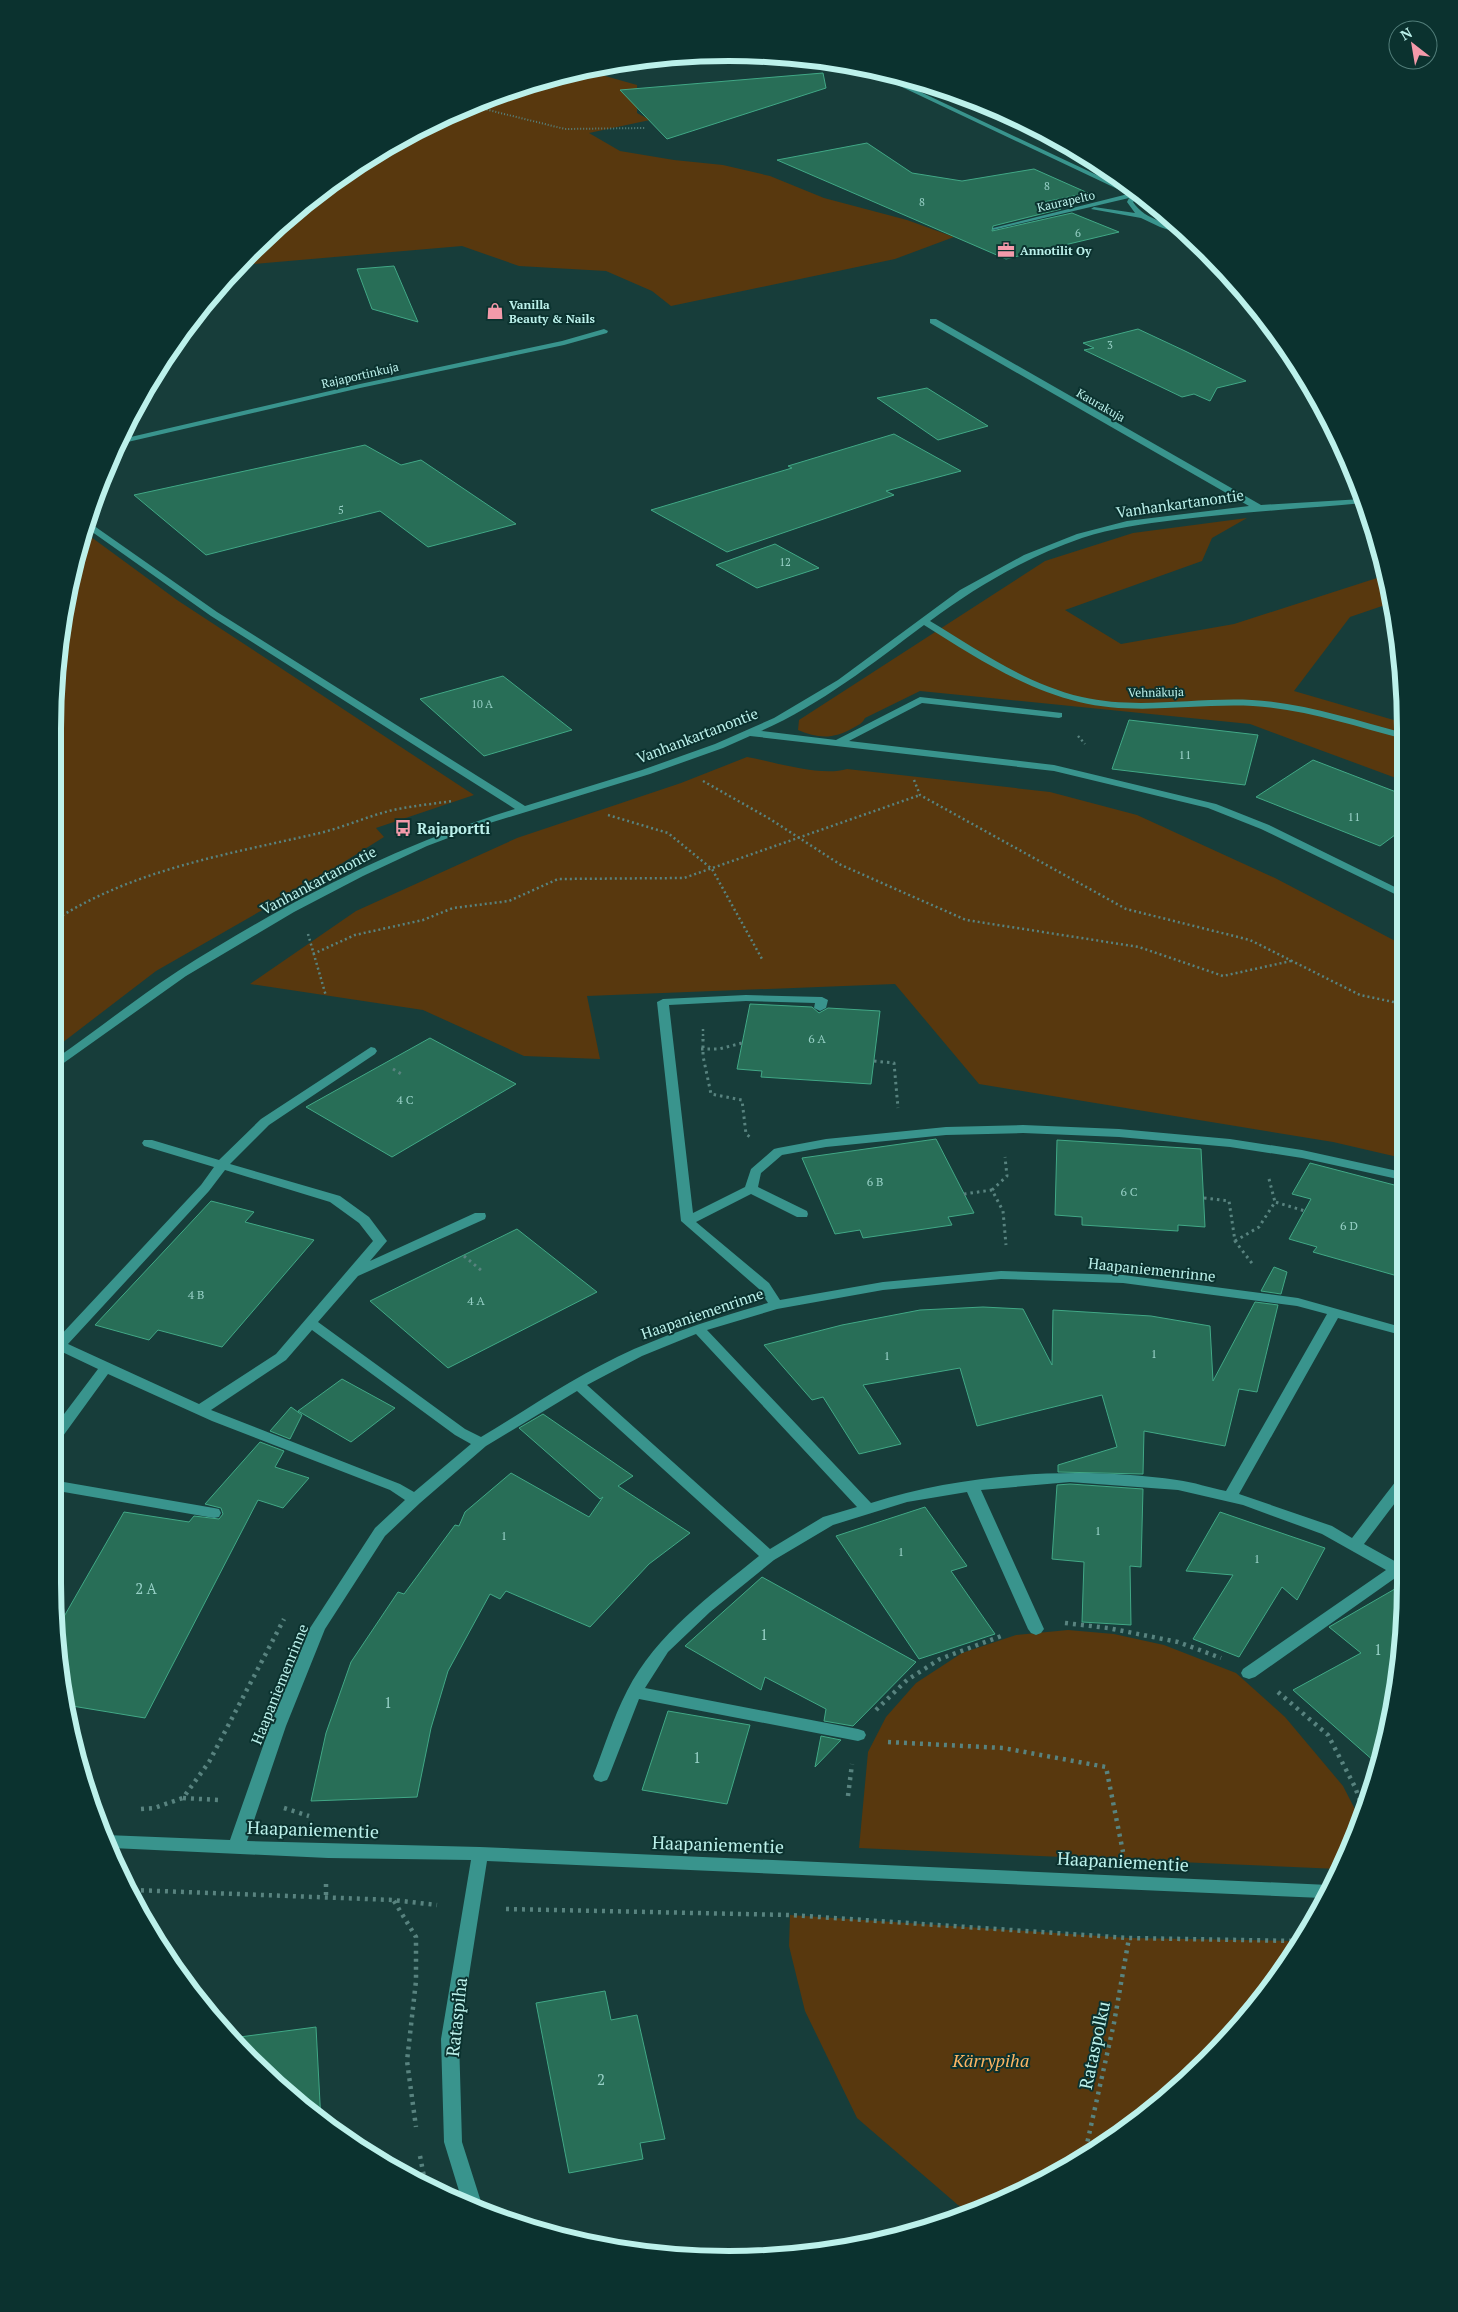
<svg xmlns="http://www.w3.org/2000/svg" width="1458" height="2312" font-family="'PT Serif',serif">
	<rect width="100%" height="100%" fill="#173d3a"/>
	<g fill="#58380e">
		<polygon points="598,68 605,76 637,85 637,113 650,120 589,133 620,151 674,160 723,165 770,176 824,198 907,220 954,237 895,259 671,306 652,291 606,271 519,266 462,246 241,265 283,220 391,143 512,88"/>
		<path d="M1247 518 1212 538 1202 561 1065 610 1121 644 1234 624 1377 578 1387 581 1391 603 1350 617 1294 691 1404 723V781L1250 724 920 691 865 718C862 724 858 725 853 728 834 739 818 739 798 730L799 720 1045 561 1133 533Z"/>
		<polygon points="87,534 177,600 474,795 376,828 384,837 320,877 156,971 58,1046 58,641"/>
		<path d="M747 757C775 762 821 777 847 769L1050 792 1137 815 1275 878 1403 945 1402 1158 1333 1142 979 1084 895 984 587 996 600 1059 524 1056 423 1010 250 984 356 911 517 838 681 783Z"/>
		<polygon points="1068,1630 1114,1634 1164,1645 1236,1673 1285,1717 1343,1786 1360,1819 1354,1842 1338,1869 859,1848 868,1752 886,1717 916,1683 962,1653 1016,1635"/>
		<polygon points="790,1915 1129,1938 1297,1941 1266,1995 1207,2062 1105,2145 1028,2190 971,2211 958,2205 857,2118 805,2011 789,1946"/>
	</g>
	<g fill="#286e57" stroke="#41a886">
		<polygon points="823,73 826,88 667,139 620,90"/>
		<polygon points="867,143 912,173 962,181 1034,169 1088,193 1044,202 1061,209 993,226 992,231 1072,213 1119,232 1006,259 777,160"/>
		<polygon points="394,266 418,322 372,309 357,269"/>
		<polygon points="1138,329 1185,351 1246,381 1217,388 1210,401 1194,394 1182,397 1084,350 1094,348 1083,343"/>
		<polygon points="927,388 988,426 938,440 877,398"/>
		<polygon points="894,434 961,471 886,491 894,495 727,552 651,510 792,468 788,466"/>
		<polygon points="365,445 401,465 421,460 516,524 428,547 380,511 206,555 134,495"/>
		<polygon points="775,544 819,568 757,588 716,565"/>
		<polygon points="503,676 572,730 484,756 420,699"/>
		<polygon points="1129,720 1258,735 1245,785 1112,769"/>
		<polygon points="1313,760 1404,795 1403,829 1380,846 1256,797"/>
		<polygon points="750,1004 812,1007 819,1013 828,1008 880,1011 871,1084 761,1077 762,1071 737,1069"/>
		<polygon points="430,1038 516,1084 392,1157 306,1107"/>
		<polygon points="936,1139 974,1213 948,1217 952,1225 863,1238 860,1230 835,1234 802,1158"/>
		<polygon points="1057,1140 1201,1149 1205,1227 1178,1225 1178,1231 1082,1225 1082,1217 1055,1215"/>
		<polygon points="1310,1163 1402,1187 1401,1277 1313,1252 1317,1247 1289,1239 1311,1199 1292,1194"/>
		<polygon points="211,1201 254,1212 245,1222 314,1240 222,1347 158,1330 149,1340 95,1325"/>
		<polygon points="517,1229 597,1292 448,1368 370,1301"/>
		<polygon points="1274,1267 1287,1272 1281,1294 1261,1291"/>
		<polygon points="1255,1302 1278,1305 1257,1392 1239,1389 1225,1446 1144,1431 1143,1474 1058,1472 1058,1465 1117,1447 1102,1395 977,1426 960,1368 863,1385 901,1444 859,1454 823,1397 812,1400 764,1345 842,1325 920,1310 983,1307 1023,1309 1052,1365 1053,1310 1151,1316 1210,1326 1213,1381"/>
		<polygon points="342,1379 395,1408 351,1442 298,1411"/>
		<polygon points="291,1407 302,1415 290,1439 270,1431"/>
		<polygon points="543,1414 633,1476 618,1486 690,1533 649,1564 590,1627 506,1591 500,1599 490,1594 448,1671 431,1728 417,1797 311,1801 326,1733 351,1662 398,1592 404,1594 455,1525 459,1526 465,1512 511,1473 589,1517 603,1497 600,1499 519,1428"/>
		<polygon points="260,1442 284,1451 275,1467 309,1478 283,1508 258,1500 145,1718 66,1705 58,1672 58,1627 124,1512 189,1522 194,1516 219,1519 223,1514 221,1508 205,1504"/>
		<polygon points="1070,1484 1143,1489 1141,1567 1130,1566 1131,1625 1082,1622 1084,1562 1052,1559 1057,1485"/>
		<polygon points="925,1507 967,1566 951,1571 995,1634 919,1659 836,1536"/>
		<polygon points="1220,1512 1325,1548 1297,1600 1282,1587 1239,1657 1193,1639 1233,1575 1186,1571"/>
		<polygon points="762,1577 916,1662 853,1726 824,1721 826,1709 765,1677 761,1690 685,1646"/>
		<polygon points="1400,1586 1400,1671 1375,1762 1293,1690 1361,1653 1329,1627"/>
		<polygon points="668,1711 750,1725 727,1804 642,1790"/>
		<polygon points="821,1736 841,1740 815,1767"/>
		<polygon points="605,1991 611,2020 637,2015 665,2139 640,2143 643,2159 569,2173 536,2003"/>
		<polygon points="316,2027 321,2122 250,2061 232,2038"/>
	</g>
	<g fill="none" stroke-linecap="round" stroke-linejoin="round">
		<polyline stroke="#58837f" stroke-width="2" stroke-dasharray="1 2" stroke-linecap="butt" points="472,106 565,129 645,128"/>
		<g stroke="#58837f" stroke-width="2.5" stroke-dasharray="2 3" stroke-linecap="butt">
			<polyline points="1078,736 1085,744"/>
			<polyline points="914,780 920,795 1126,909 1250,940 1360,995 1403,1004"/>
			<polyline points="703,781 770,819 841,865 966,920 1139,947 1223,976 1291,961"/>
			<polyline points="608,815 668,833 712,869 762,959"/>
			<path d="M58 918C139 868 229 854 320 833 344 827 366 817 389 811 410 806 432 804 453 801"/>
			<polyline points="308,934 326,996"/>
			<polyline points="313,954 355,935 423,920 453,908 509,901 558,879 684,878 920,795"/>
			<polyline points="703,1029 703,1040"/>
		</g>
		<g stroke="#58837f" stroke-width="3" stroke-dasharray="2.5 4" stroke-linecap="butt">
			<polyline points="703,1039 703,1056 711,1094 742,1100 746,1134 750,1137"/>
			<polyline points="701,1049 719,1049 742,1043"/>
			<polyline points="874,1061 894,1063 898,1108"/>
			<polyline points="393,1069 403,1075"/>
			<polyline points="1269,1179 1275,1202"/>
			<polyline points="992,1190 1007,1176 1005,1157"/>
			<polyline points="964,1194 992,1190 1003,1211 1006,1245"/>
			<polyline points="1204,1198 1229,1201 1235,1241 1254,1266"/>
			<polyline points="1235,1241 1259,1227 1275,1202 1305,1211"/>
			<polyline points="464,1256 482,1271"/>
		</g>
		<g stroke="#58837f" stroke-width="4.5" stroke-dasharray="3 5" stroke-linecap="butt">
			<polyline points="1065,1623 1108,1628 1178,1642 1221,1658"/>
			<polyline points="1278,1692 1328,1735 1355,1787 1363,1809"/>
			<polyline points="876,1710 907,1680 940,1659 1004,1635"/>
			<polyline points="888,1742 1003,1748 1106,1767 1123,1852"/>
			<polyline points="848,1796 852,1764"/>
			<polyline points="183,1798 218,1800"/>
			<polyline points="284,1808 309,1816"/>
			<polyline points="141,1809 154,1808 183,1798 209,1762 284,1619"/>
			<polyline points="326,1884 326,1898"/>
			<polyline points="133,1890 393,1900 437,1905"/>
			<polyline points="394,1901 416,1937 416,1981 407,2061 416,2127"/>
			<polyline points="506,1909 790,1915 1129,1938 1297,1941"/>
			<polyline points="420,2156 426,2187"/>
			<polyline points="1084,2157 1114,2023 1129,1938"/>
		</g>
		<g fill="#39948d" fill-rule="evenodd">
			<path d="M866 70 876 71 1135 193H1140V195L1133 202C1146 222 1171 221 1187 236L1160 227 1141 218 1091 209 1094 207 1135 213 1127 202 1129 198 993 230V228L1128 194Z"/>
			<path d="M930 319H936L1261 505 1362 499 1363 503C1300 509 1238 512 1175 520 1144 524 1112 528 1082 538 1027 557 977 586 930 621 978 650 1026 684 1082 697 1138 710 1196 697 1252 700 1304 703 1354 720 1404 733V739C1354 726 1305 709 1253 706 1195 703 1136 716 1079 702 1022 688 973 656 924 625 872 664 820 705 761 731L836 740 920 697 1062 713V717L1059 718 922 703 849 741 1054 765 1216 804 1269 825 1403 891V898L1261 829 1208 808 1054 771 750 736 723 748 650 774 480 826 427 846 363 876 294 912 186 976 58 1067V1057C98 1029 137 998 178 971 283 904 396 845 515 809L211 616 88 529 90 523 217 612 525 806 642 770 715 744 774 718 838 680 960 590 1024 555 1077 534 1127 521 1249 506 930 323Z"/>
			<polygon points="604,329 608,331 607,333 564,345 360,388 119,444 122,439 360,384 562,341"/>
			<path d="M746 995 822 997 828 1000 826 1008 820 1011 814 1008 815 1003 746 1001 669 1005 693 1213 745 1187 751 1169 774 1149 778 1148 826 1139 946 1127 1023 1125 1119 1129 1230 1139 1302 1150 1402 1172V1180L1302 1158 1230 1147 1119 1137 1023 1133 946 1135 826 1147 782 1155 761 1173 758 1187 807 1211 808 1214 807 1217H797L751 1194 696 1222 769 1283 780 1300 883 1282 1001 1271 1123 1275 1298 1298 1401 1327V1335L1338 1318 1239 1494 1332 1526 1352 1538 1396 1481 1401 1479V1495L1364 1544 1400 1564V1576H1398L1255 1677 1249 1679 1243 1677 1241 1673 1243 1669 1386 1570 1322 1534 1243 1505 1178 1490 1070 1482 981 1490 1044 1629 1041 1633 1036 1635 1031 1633 1028 1629 967 1492 907 1502 833 1525 774 1560 710 1612 668 1652 645 1688 858 1729 864 1731 866 1735 864 1739 858 1741 639 1699 609 1776 607 1780 601 1782 595 1780 593 1776C604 1748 613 1718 627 1691 656 1634 711 1595 759 1556L577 1391 486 1446 420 1503 385 1536 325 1629 286 1726 247 1841 480 1847 1329 1885 1322 1898 487 1861 459 2039 462 2142 483 2208 482 2211 463 2204 444 2142 441 2039 471 1860 328 1858 112 1848 106 1835 230 1840 270 1726 310 1628 375 1528 405 1500 390 1490 212 1421 108 1374 63 1436 58 1438V1422L98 1369 58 1350V1338L201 1185 214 1167 144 1146 142 1143 144 1140H152L219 1160 261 1119 371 1047 375 1048 377 1051 375 1054 269 1125 230 1164 340 1196 369 1217 387 1241 370 1261 475 1213H485L486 1216 485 1219 358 1276 318 1322 465 1429 481 1437C531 1407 580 1373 634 1349 678 1330 722 1316 768 1303L759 1289 681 1221 657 1002 663 999ZM225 1170 330 1202 359 1223 373 1241 276 1354 199 1404 68 1344 209 1191ZM1001 1279 1123 1283 1297 1306 1327 1314 1226 1491C1210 1488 1194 1482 1177 1480 1078 1466 966 1473 871 1503L707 1330 777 1309 883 1290ZM312 1330 455 1435 471 1444 414 1492 400 1484 211 1410 286 1360ZM696 1334 857 1507 823 1517 770 1549 587 1385 642 1356Z"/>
			<polygon points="58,1481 214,1508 219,1509 221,1513 219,1517 214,1518 58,1491"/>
		</g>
	</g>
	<defs>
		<g id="office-bare" transform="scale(1.35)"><path d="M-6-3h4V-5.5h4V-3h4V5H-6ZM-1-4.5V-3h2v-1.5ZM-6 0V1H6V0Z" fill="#f39aaa" stroke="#0b322f" stroke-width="2.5" paint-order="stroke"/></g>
		<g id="shop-bare" transform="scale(1.35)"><path d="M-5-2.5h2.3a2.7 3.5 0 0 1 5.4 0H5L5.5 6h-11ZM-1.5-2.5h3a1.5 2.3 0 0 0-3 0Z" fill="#f39aaa" stroke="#0b322f" stroke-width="2.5" paint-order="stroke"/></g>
		<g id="bus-bare" transform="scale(1.35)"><path d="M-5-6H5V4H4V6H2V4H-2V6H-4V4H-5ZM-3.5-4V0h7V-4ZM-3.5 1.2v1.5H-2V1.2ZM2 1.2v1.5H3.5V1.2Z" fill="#f39aaa" stroke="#0b322f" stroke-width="2.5" paint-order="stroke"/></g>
	</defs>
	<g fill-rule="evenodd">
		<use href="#office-bare" x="1006" y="250"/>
		<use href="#shop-bare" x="495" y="311"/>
		<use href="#bus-bare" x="403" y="828"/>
	</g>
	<g text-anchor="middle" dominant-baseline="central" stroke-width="4" stroke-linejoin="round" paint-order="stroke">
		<g font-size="11" fill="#97d0c6">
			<text x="1047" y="186">8</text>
			<text x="922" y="202">8</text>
			<text x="1078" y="233">6</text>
			<text x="1110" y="345">3</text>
			<text x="341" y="510">5</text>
			<text x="785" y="562">12</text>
			<text x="482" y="704">10 A</text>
		</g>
		<g font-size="12" fill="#bcf1eb" stroke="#0b322f">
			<text transform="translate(1066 201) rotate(-13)">Kaurapelto</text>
			<text transform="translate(360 375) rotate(-13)">Rajaportinkuja</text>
			<text transform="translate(1101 405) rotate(30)">Kaurakuja</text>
			<text transform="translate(1156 692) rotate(-1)">Vehnäkuja</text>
		</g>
		<g font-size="12" font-weight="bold" fill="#bcf1eb" stroke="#0b322f" text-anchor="start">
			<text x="1020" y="250">Annotilit Oy</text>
			<text x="509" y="304">Vanilla<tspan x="509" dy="14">Beauty &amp; Nails</tspan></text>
		</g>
		<g font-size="12" fill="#97d0c6">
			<text x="1185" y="754">11</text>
			<text x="1354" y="816">11</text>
			<text x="817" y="1038">6 A</text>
			<text x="405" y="1099">4 C</text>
			<text x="875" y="1181">6 B</text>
			<text x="1129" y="1191">6 C</text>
			<text x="1349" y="1225">6 D</text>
			<text x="196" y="1294">4 B</text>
			<text x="476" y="1300">4 A</text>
			<text x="1154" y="1353">1</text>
			<text x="887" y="1355">1</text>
			<text x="1098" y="1530">1</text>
			<text x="504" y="1535">1</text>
			<text x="901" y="1551">1</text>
			<text x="1257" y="1558">1</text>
		</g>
		<g font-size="15" fill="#bcf1eb" stroke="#0b322f">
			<text transform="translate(1180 503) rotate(-8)">Vanhankartanontie</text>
			<text transform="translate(697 735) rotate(-21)">Vanhankartanontie</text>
			<text transform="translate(318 880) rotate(-28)">Vanhankartanontie</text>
			<text transform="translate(1152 1269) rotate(6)">Haapaniemenrinne</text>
			<text transform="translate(702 1313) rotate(-19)">Haapaniemenrinne</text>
			<text transform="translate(279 1684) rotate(-68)">Haapaniemenrinne</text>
		</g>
		<g font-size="15" font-weight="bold" fill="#bcf1eb" stroke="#0b322f" text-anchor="start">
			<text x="417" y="828">Rajaportti</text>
		</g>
		<g font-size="15" fill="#97d0c6">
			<text x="146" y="1588">2 A</text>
			<text x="764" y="1634">1</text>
			<text x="1378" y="1649">1</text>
			<text x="388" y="1702">1</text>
			<text x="697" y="1757">1</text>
			<text x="601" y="2079">2</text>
		</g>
		<g font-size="18" fill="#bcf1eb" stroke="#0b322f">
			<text transform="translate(313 1829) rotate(2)">Haapaniementie</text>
			<text transform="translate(718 1844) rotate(2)">Haapaniementie</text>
			<text transform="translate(1123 1861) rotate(3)">Haapaniementie</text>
			<text transform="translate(456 2017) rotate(-84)">Rataspiha</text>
			<text transform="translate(1094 2045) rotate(-78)">Rataspolku</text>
		</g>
		<g font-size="18" font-style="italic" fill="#fdb563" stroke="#0b322f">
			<text x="991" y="2060">Kärrypiha</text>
		</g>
	</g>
	<path d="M0 0H1458V2312H0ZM729 61H729A668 668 0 0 1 1397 729V1583A668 668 0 0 1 729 2251H729A668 668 0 0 1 61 1583V729A668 668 0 0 1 729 61Z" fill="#0b322f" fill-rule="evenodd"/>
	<path fill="none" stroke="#bcf1eb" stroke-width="6" d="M729 61H729A668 668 0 0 1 1397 729V1583A668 668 0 0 1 729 2251H729A668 668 0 0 1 61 1583V729A668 668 0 0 1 729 61Z"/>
	<g transform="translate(1413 45) rotate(329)"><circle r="24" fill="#0b322f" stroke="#527e7a"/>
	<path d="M0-4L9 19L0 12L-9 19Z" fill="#f39aaa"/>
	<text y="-8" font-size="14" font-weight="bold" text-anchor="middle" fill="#bcf1eb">N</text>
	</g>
</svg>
